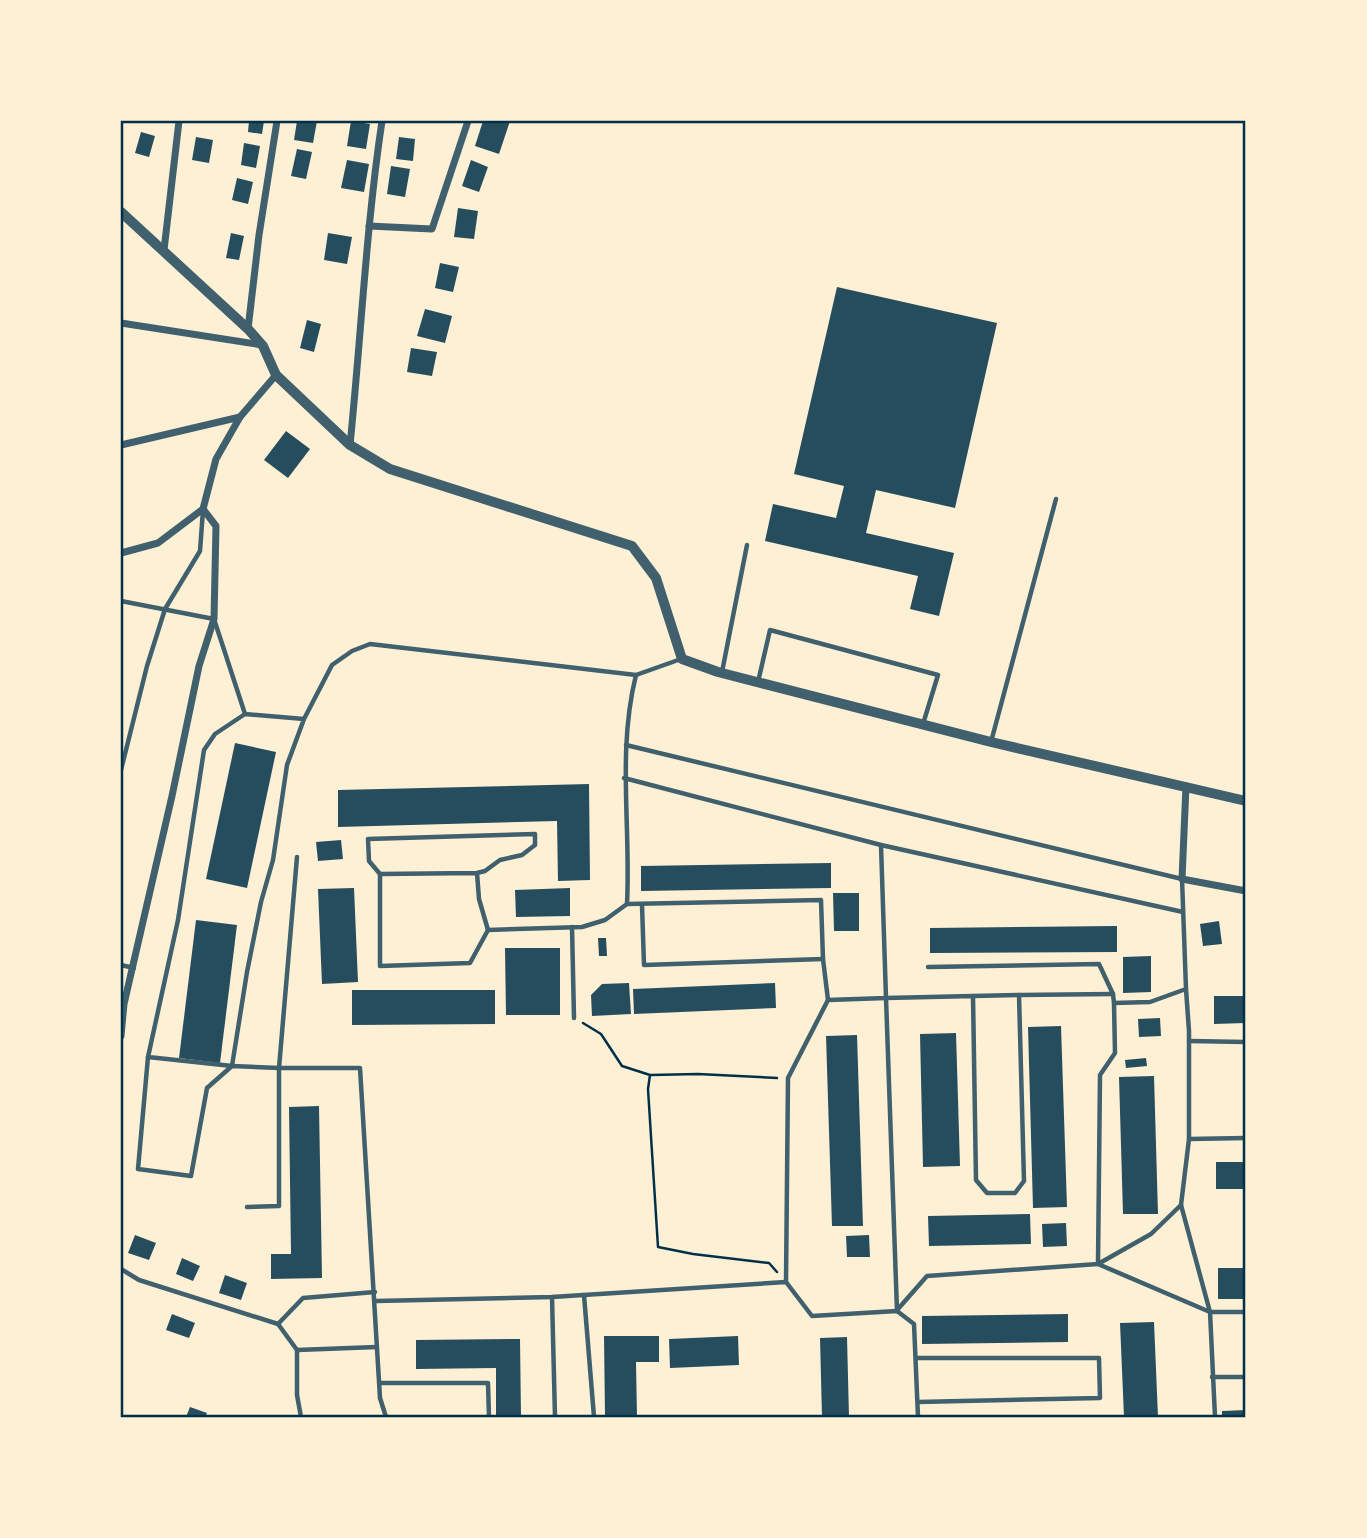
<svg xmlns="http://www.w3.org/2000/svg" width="1367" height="1538" font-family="'Sofia Sans Condensed',sans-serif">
	<rect width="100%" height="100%" fill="#fdf0d5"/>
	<g fill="#264d5e">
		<polygon points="249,121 264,121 262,134 248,132"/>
		<polygon points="297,121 317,121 313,143 294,140"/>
		<polygon points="351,121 370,124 366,149 347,146"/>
		<polygon points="483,121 510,121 499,154 475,146"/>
		<polygon points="141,132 155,136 149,157 135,153"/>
		<polygon points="196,137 213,140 209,163 192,160"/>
		<polygon points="399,137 415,139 413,161 396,159"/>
		<polygon points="244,143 260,146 256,168 241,165"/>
		<polygon points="297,149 312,152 306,179 291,176"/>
		<polygon points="347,160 369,164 364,192 341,188"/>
		<polygon points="471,160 488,167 479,192 462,186"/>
		<polygon points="391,166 410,169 405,197 387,194"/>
		<polygon points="237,178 253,182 248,204 232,200"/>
		<polygon points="458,208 478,211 474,239 454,237"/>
		<polygon points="231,233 244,236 239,260 226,258"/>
		<polygon points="328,233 352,237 347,264 324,260"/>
		<polygon points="440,263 459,267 453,292 435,288"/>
		<polygon points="837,287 997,323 955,508 876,490 866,533 954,553 939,616 910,609 918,576 765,541 773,504 836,518 844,486 794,474"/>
		<polygon points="425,309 452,316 445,343 417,336"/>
		<polygon points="307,320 321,324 314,352 300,348"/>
		<polygon points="411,348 437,352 432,376 407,372"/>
		<polygon points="286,431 310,449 288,478 264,460"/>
		<polygon points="235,743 276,752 247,888 206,879"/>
		<polygon points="589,784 590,880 558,881 557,821 338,827 338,790"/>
		<polygon points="341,840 343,859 318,861 316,842"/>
		<polygon points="831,863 831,888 641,891 641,866"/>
		<polygon points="354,888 358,982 322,984 318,889"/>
		<polygon points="570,888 570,916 516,917 515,890"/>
		<polygon points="833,893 859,893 859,931 834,931"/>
		<polygon points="196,920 237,925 220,1063 179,1058"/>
		<polygon points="1219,921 1222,944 1203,946 1200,924"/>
		<polygon points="1117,926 1117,952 930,953 930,928"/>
		<polygon points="598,938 606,938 607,956 599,956"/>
		<polygon points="505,948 560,948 560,1015 506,1015"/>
		<polygon points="1151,956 1151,992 1123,993 1123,957"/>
		<polygon points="629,983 631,1014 592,1016 591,995 602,984"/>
		<polygon points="775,983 776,1008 634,1014 633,989"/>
		<polygon points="352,990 495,990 495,1024 352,1025"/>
		<polygon points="1214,996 1246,996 1246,1023 1214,1024"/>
		<polygon points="1160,1018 1161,1036 1139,1037 1138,1019"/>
		<polygon points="1061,1026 1067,1207 1033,1208 1028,1027"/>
		<polygon points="956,1033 960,1166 923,1167 920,1034"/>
		<polygon points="857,1035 863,1226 832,1226 826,1036"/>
		<polygon points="1146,1058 1147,1066 1126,1068 1125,1060"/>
		<polygon points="1154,1076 1158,1214 1123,1214 1119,1077"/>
		<polygon points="319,1106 322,1278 271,1279 271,1254 291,1254 289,1107"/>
		<rect x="1216" y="1162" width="30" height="27"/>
		<polygon points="1030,1214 1031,1244 929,1246 928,1216"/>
		<polygon points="1066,1223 1067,1246 1043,1247 1042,1224"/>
		<polygon points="135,1235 156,1243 149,1260 128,1253"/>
		<polygon points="869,1235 870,1257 847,1257 846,1236"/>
		<polygon points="182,1258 200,1266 193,1281 176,1274"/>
		<rect x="1218" y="1268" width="28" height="31"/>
		<polygon points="225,1275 247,1283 241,1300 219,1293"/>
		<polygon points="172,1314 195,1323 189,1338 166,1330"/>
		<polygon points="1068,1314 1068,1342 922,1344 922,1316"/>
		<polygon points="1154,1322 1158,1417 1124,1417 1120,1323"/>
		<polygon points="604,1336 659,1336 659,1362 636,1362 637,1417 605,1417"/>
		<polygon points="738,1336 739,1365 670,1368 669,1339"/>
		<polygon points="847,1337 849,1417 822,1417 820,1338"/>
		<polygon points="520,1339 521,1417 496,1417 496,1368 416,1369 416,1340"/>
		<polygon points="190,1407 207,1413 205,1417 186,1417"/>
		<polygon points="1246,1410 1246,1417 1222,1417 1222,1411"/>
	</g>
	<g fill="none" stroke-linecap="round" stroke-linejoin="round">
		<g stroke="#003049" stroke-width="2.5">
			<polyline points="583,1023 601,1034 622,1066 650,1075 648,1089 658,1247 693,1254 769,1263 777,1272"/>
			<polyline points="651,1075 698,1074 777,1078"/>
		</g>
		<g stroke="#3f606c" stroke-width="4.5">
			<polyline points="121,601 214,619 245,714"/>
			<polyline points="722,672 747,545"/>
			<polyline points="758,682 770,630 938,675 923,724"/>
			<polyline points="304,719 245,714 215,734 204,750 178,920 148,1057 232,1066 247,972 261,902 273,860 287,765 304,719 332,665 352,651 370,644 636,675"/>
			<polyline points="991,742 1056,499"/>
			<polyline points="626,745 1182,879 1186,989 1150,1002 1114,1003 1113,994 1099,964 928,967"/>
			<polyline points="121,770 147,666 165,609 200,551 203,510"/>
			<polyline points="624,778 881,845 1183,912"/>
			<path d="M477 873 380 874 369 861 368 839 535 834V845L522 855 500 860 485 871 477 873 479 899 488 930 582 927 605 920 627 904C631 827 617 751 636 675L681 659"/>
			<polyline points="380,874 380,966 470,963 488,930"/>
			<polyline points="627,904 821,900 823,959 828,1000 886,998 881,845"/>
			<polyline points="642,905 644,965 823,959"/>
			<polyline points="572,927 574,1018"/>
			<polyline points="121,965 134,968"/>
			<polyline points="973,996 1019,995"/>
			<polyline points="1114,1003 1115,1053 1100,1075 1098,1264 1210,1312 1246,1312"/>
			<polyline points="1189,1041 1246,1042"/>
			<polyline points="148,1057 138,1169 191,1176 207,1088 232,1066 279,1068 297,857"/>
			<polyline points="1189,1139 1246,1138"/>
			<polyline points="1181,1205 1210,1312 1215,1417"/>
			<polyline points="247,1207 279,1206 279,1068 360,1068 380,1398 386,1417"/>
			<polyline points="121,1269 139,1280 278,1324"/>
			<polyline points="786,1282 788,1078 828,1000"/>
			<polyline points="584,1295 594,1417"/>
			<polyline points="552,1297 555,1417"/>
			<polyline points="376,1301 552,1297 786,1282 812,1316 897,1311 914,1324 918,1417"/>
			<polyline points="898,1309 927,1276 1098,1264 1151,1234 1181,1205 1189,1139 1189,1031 1186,989"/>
			<polyline points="897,1311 886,998 973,996 976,1180 987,1193 1015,1193 1024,1181 1019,995 1113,994"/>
			<polyline points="297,1350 377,1347"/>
			<polyline points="916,1358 1099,1358 1100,1398 918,1402"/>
			<polyline points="1212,1377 1246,1377"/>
			<polyline points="380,1383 488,1383 489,1417"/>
			<polyline points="301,1417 297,1395 297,1350 278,1324 303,1298 375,1292"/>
		</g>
		<g stroke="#3f606c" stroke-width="7">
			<polyline points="369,226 432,229 468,121"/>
			<polyline points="164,250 179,121"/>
			<polyline points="121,323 262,345"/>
			<polyline points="248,329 259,235 277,121"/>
			<polyline points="121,445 240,417 276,375"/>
			<path d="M350 445C361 337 366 228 382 121"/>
			<polyline points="121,553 158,543 203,509"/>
			<polyline points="1186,786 1182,879 1246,891"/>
			<polyline points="121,1036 124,1004 172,796 199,666 214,619 216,526 203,509 216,459 240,417"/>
		</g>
		<polyline stroke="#3f606c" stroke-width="10" points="121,212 248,329 263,346 276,375 350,445 390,469 632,546 656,578 682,659 718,672 991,742 1246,801"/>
	</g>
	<rect width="1367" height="1538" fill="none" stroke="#fdf0d5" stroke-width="245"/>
	<rect x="122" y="122" width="1122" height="1294" fill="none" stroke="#003049" stroke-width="2.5"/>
</svg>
